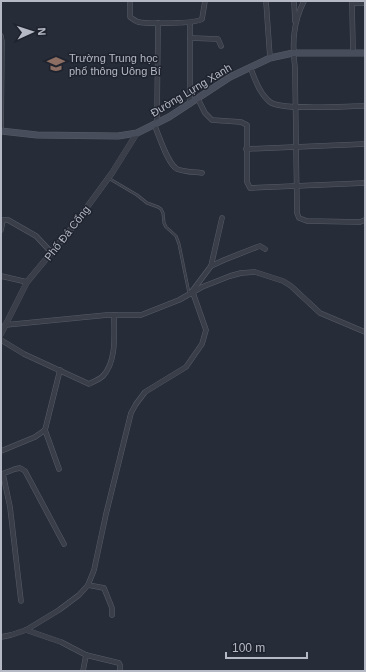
<svg xmlns="http://www.w3.org/2000/svg" width="366" height="672" font-family="Helvetica,sans-serif">
	<rect width="100%" height="100%" fill="#262c38"/>
	<g fill="none" stroke-linecap="round" stroke-linejoin="round">
		<g stroke="#575c67" stroke-width="3">
			<polyline id="service" points="110,179 137,195 147,203 158,207 161,209 163,213 164,223 166,227 176,236 179,244 189,293"/>
		</g>
		<g stroke="#575c67" stroke-width="5.5">
			<g id="minor">
				<path d="M130 1V17C133 19 135 21 138 22 147 24 196 24 202 19L205 1"/>
				<polyline points="266,1 270,58"/>
				<polyline points="294,1 295,21"/>
				<path d="M304 1C293 23 292 43 295 68L297 213 299 218 307 221 360 222 365 220"/>
				<polyline points="1,36 2,42 1,131"/>
				<polyline points="190,38 218,39 221,46"/>
				<polyline points="353,53 352,3 365,3"/>
				<path d="M250 67C255 79 259 93 270 102 281 111 347 106 365 106"/>
				<polyline points="198,99 205,113 212,120 241,122 247,125 247,182 250,188 365,183"/>
				<polyline points="190,104 190,23"/>
				<polyline points="157,123 158,23"/>
				<path d="M154 124C159 135 167 163 177 169 184 172 194 172 202 173"/>
				<polyline points="246,149 365,144"/>
				<polyline points="1,230 3,220 8,220 36,236 52,253"/>
				<polyline points="211,266 222,218"/>
				<polyline points="1,276 27,282"/>
				<polyline points="190,294 211,266 224,260 257,247 260,246 265,249"/>
				<polyline points="5,325 107,315 141,315 179,300 202,287 230,276 241,273 255,272 283,281 291,286 320,313 365,332"/>
				<path d="M1 340 24 354 89 384C94 381 99 380 103 376 117 361 114 334 114 315"/>
				<polyline points="1,451 35,437 45,430"/>
				<polyline points="59,469 45,430 60,370"/>
				<polyline points="2,474 15,469 20,468 25,471 64,544"/>
				<polyline points="3,474 10,507 21,601"/>
				<polyline points="88,585 104,588 112,608 112,615"/>
				<polyline points="26,630 61,642 86,655 83,671"/>
				<polyline points="1,637 11,635 26,630 59,610 79,595 88,585 94,570 106,514 131,413 136,404 145,392 186,367 202,344 206,330 193,293"/>
				<polyline points="86,655 119,663 120,665 120,671"/>
			</g>
		</g>
		<g stroke="#575c67" stroke-width="6">
			<polyline id="tertiary" points="1,334 27,282 71,229 112,173 137,133"/>
		</g>
		<g stroke="#575c67" stroke-width="7">
			<polyline id="secondary" points="1,131 37,135 118,136 137,133 169,117 230,77 270,58 293,53 365,53"/>
		</g>
		<use href="#service" stroke="#393e49" stroke-width="2"/>
		<use href="#minor" stroke="#393e49" stroke-width="4.5"/>
		<use href="#tertiary" stroke="#393e49" stroke-width="5.5"/>
		<use href="#secondary" stroke="#474d5b" stroke-width="6"/>
	</g>
	<defs>
		<g id="school-bare" transform="scale(1.38)"><path d="M0-5L7-2L0 1L-7-2ZM-4 1L0 2.5L4 1V4Q0 6-4 4Z" fill="#8d6e63" stroke="#1e232e" stroke-width="2.5" paint-order="stroke"/></g>
	</defs>
	<g fill-rule="evenodd">
		<use href="#school-bare" x="56" y="64"/>
	</g>
	<g text-anchor="middle" dominant-baseline="central" stroke-width="3" stroke-linejoin="round" paint-order="stroke">
		<g font-size="11" fill="#b4b9c5" stroke="#1e232e" text-anchor="start">
			<text x="69" y="58">Trường Trung học<tspan x="69" dy="13">phổ thông Uông Bí</tspan></text>
		</g>
		<g font-size="11" fill="#b4b9c5" stroke="#1e232e">
			<text transform="translate(191 90) rotate(-31)">Đường Lựng Xanh</text>
			<text transform="translate(67 233) rotate(-52)">Phố Đá Cổng</text>
		</g>
	</g>
	<rect width="366" height="672" fill="none" stroke="#b4b9c5" stroke-width="4"/>
	<g transform="translate(32 32) rotate(87)" stroke="#1e232e" stroke-width="3" paint-order="stroke">
	<path d="M0-3L7 15L0 10L-7 15Z" fill="#b4b9c5"/>
	<text y="-6" font-size="11" font-weight="bold" text-anchor="middle" fill="#b4b9c5">N</text>
	</g>
	<path d="M226 652v6h81v-6" fill="none" stroke="#b4b9c5" stroke-width="2"/>
	<text x="232" y="652" font-size="12" fill="#b4b9c5" stroke="#1e232e" stroke-width="3" paint-order="stroke">100 m</text>
</svg>
